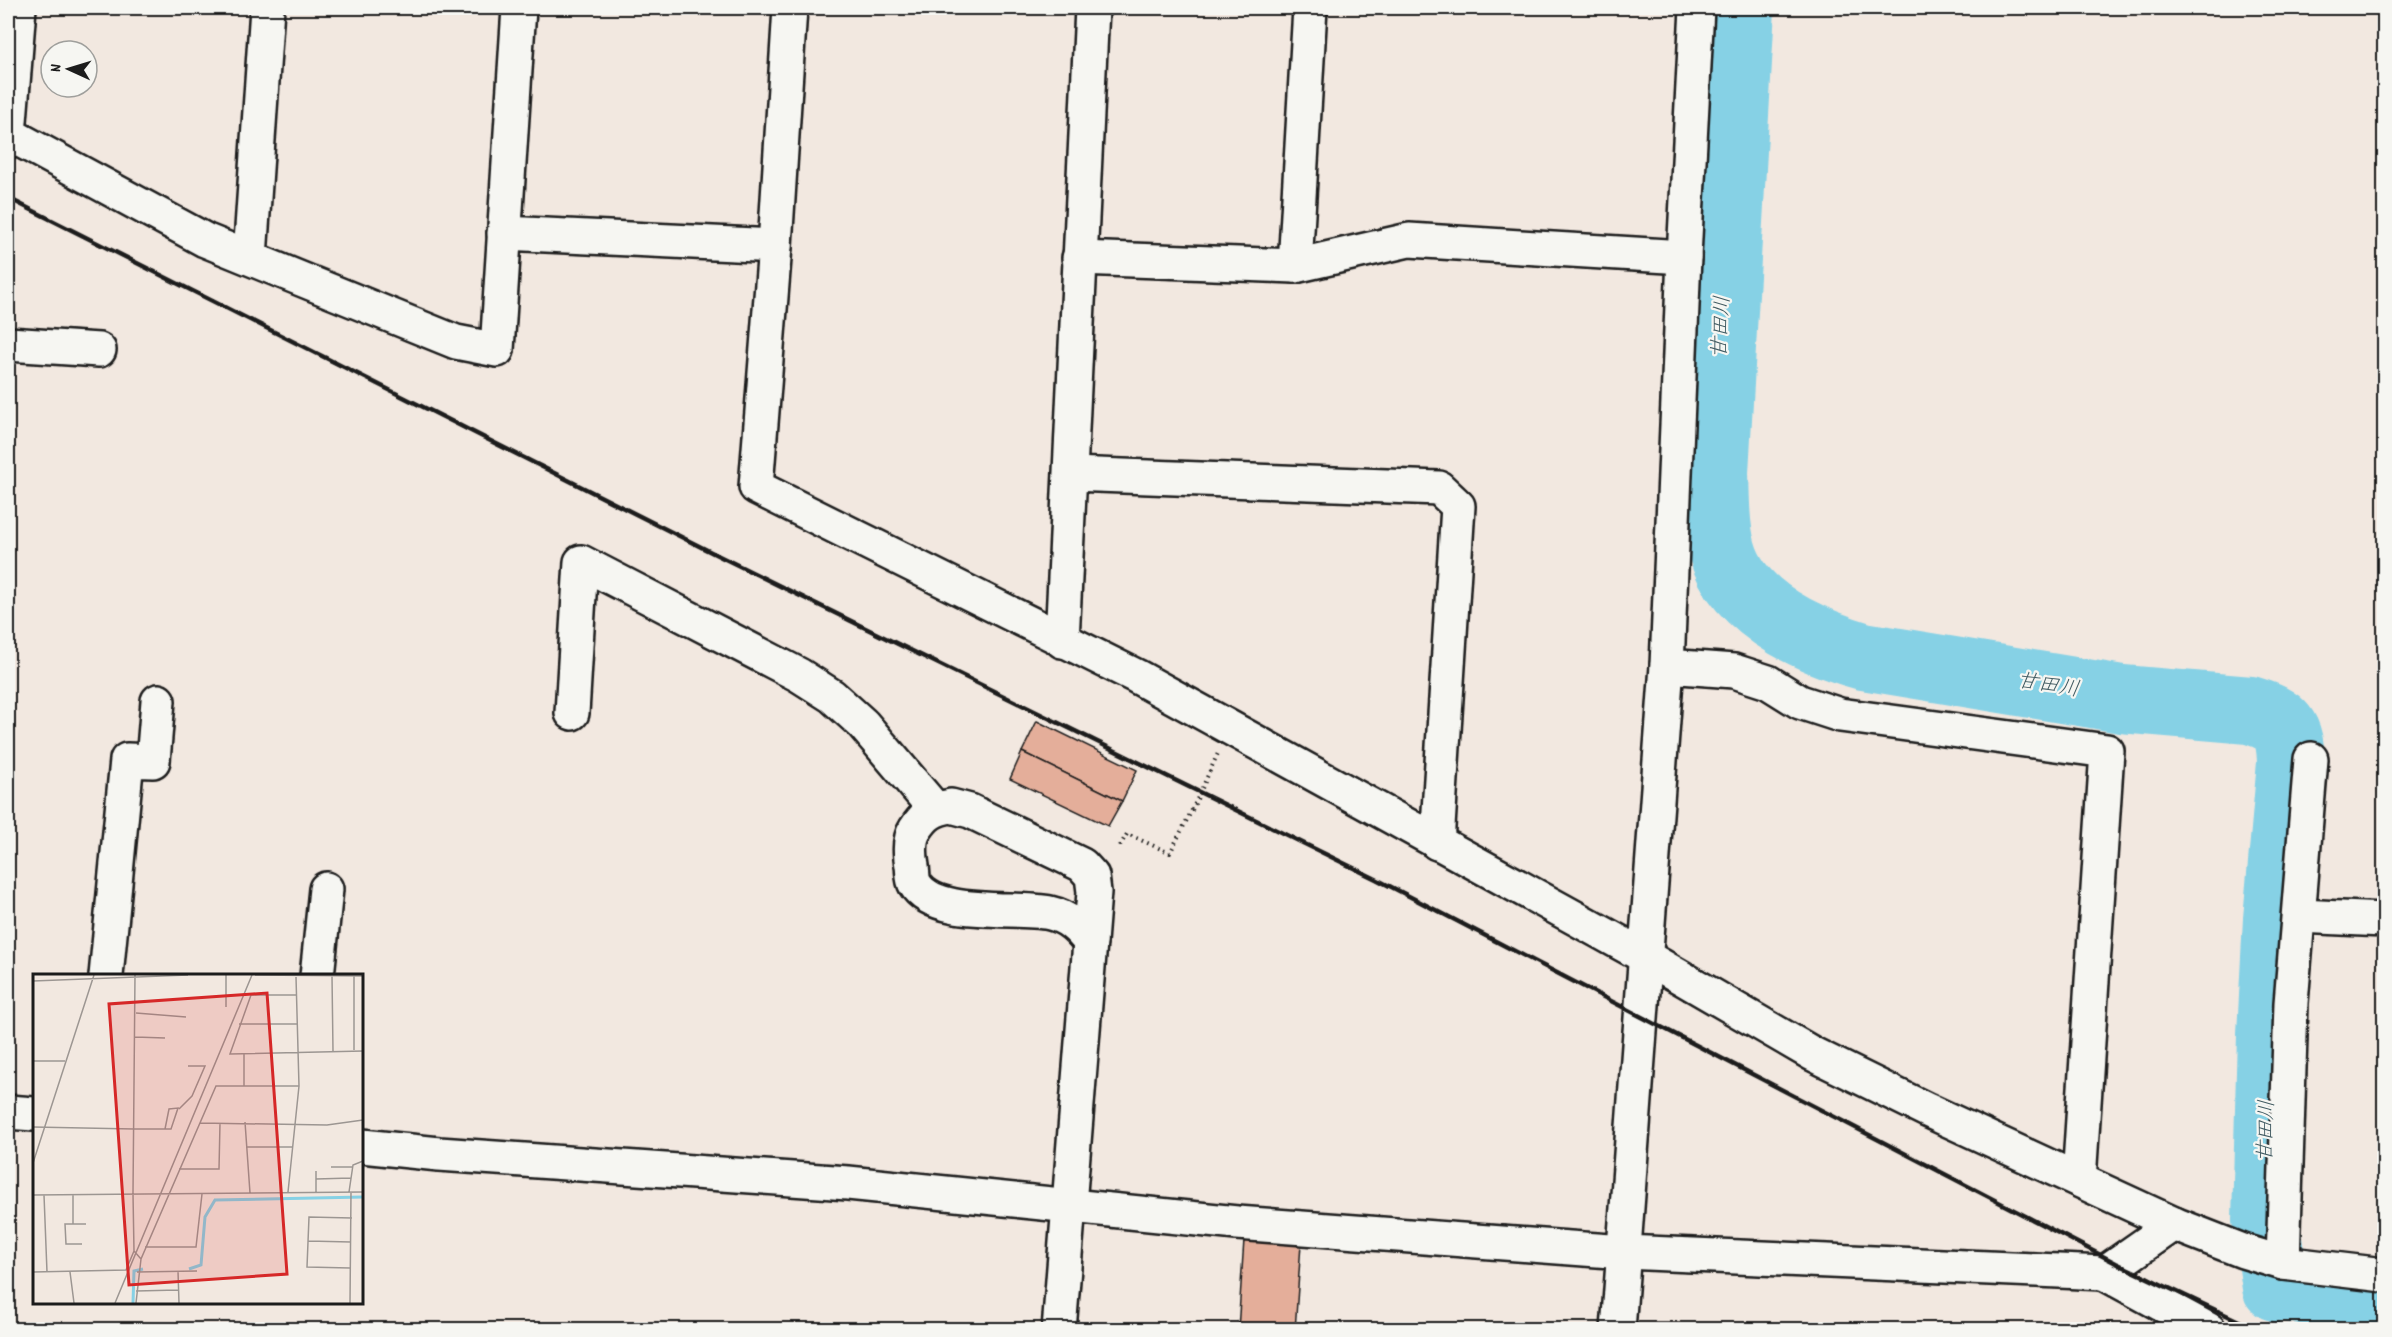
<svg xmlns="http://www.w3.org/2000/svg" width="2392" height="1337" font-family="Dekko,'Klee One',sans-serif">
	<rect width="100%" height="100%" fill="#f2e8e0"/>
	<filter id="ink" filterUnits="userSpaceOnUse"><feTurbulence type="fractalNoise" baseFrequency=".0167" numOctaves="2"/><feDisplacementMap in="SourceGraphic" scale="12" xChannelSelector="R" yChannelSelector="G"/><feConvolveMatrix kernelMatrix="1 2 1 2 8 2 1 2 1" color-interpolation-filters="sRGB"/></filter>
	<g filter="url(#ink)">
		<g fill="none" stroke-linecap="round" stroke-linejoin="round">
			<polyline stroke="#5c8995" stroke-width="10" points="2274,1330 2276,1287"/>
			<path stroke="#86d1e5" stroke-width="68" d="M1741 8 1715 472C1716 501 1715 532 1725 559 1746 613 1812 641 1863 656L2122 699 2250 710C2283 720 2290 728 2291 763L2277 919 2271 1035 2266 1220 2276 1287 2384 1300"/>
		</g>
		<g fill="#e4ae9a" stroke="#1c1c1c" stroke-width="1.5">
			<polygon points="1037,721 1137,770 1122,801 1022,752"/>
			<polygon points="1022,752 1122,801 1108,826 1010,779"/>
			<polygon points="1244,1240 1301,1244 1295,1330 1238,1330"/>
		</g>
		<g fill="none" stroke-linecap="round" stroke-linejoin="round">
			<g stroke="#1c1c1c" stroke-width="38">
				<g id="street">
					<polyline points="19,8 9,134 205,240 456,342 497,350 519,8"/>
					<polyline points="504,233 775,246"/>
					<polyline points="250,257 267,8"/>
					<polyline points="1079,258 1295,266 1409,240 1684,257"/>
					<polyline points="1295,266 1310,8"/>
					<polyline points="8,344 99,350"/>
					<polyline points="1071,474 1439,488 1458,506 1437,843"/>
					<path d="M1062 641C1074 430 1080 219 1092 8"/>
					<polyline points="1667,666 1734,671 1768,682 1800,702 1840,715 2107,751 2079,1180"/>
					<polyline points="572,713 581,562 799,675 832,696 863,724 935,809"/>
					<path d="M951 806 970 811 1082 865 1092 876 1094 892 1090 942C1079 928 1068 917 1050 913 1015 906 935 918 915 884 912 879 913 871 912 866 910 855 909 839 915 830 925 814 933 809 951 806Z"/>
					<polyline points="2299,916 2384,920"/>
					<polyline points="1646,957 1813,1054 1927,1110 2174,1224 2243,1251 2283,1263 2384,1275"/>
					<polyline points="106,976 127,760 153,761 158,701"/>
					<polyline points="317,976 326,889"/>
					<polyline points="8,1112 34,1114"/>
					<polyline points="362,1146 439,1154 848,1183 1237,1223 1624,1252 2104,1273 2174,1224"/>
					<polyline points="2283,1263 2291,1003 2311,759"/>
					<polyline points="2104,1273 2209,1330"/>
					<polyline points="1618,1330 1667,666 1684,257 1697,8"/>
				</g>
			</g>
			<g stroke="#1c1c1c" stroke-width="38">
				<g id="secondary">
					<polyline points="790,8 775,246 756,487 1136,676 1646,957"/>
					<polyline points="1059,1330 1090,942"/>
				</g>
			</g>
			<polyline stroke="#1c1c1c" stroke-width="4" stroke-dasharray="1.5 4.5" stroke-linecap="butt" points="1120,846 1127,834 1170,853 1192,810"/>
			<use href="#street" stroke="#f6f6f2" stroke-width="33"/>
			<use href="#secondary" stroke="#f6f6f2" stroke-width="33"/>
			<polyline stroke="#1c1c1c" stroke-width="4.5" points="8,198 717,555 1376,879 2116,1263 2258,1330"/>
			<polyline stroke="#1c1c1c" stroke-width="4" stroke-dasharray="1.5 4.5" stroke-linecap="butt" points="1192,810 1219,751"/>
		</g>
	</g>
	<g text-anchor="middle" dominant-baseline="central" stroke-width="4.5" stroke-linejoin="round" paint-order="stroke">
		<g font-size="21" font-style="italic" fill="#415b62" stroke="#f6f6f2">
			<text transform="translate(1723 327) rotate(-87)">甘田川</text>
			<text transform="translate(2048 687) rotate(9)">甘田川</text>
			<text transform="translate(2268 1131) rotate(-88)">甘田川</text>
		</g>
	</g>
	<g transform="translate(33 974)">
		<rect width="330" height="330" fill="#f2e8e0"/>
		<path fill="none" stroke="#86d1e5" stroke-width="3" d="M156 295 168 291 172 243 182 226 330 223M100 329 101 297 110 295"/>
		<path fill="none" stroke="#9c9692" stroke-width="1.5" d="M102 1 100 220 101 277 108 285M193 1V33M222 1 330 2M299 2 300 77M321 2V76M0 7 155 1M263 21H218L197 80 330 77M103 39 153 43M206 50H264M102 63 132 64M211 80V112M0 87H32M146 135 159 122 172 92H155M212 148 217 219M167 149 294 151 330 146M0 153 101 155H138L145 134 136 135 132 155M213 173H259M0 189 61 1M298 193H319M146 195H186L187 149M283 197V218M283 205 318 204M255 218 266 112 263 3M316 218 320 191 330 187M40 220V250M0 221 330 218M11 221 14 298M275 267 318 268M49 270H33L32 250H53M112 273H163L169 220M317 294 274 293 276 243 319 244M145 297 146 329M0 298 93 296 101 277M37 298 41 329M104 298 164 297M103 317 145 316M82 329 219 1M103 329 108 285 183 112H266M317 329 318 218"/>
		<path fill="#d62828" fill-opacity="0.15" stroke="#d62828" stroke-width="3" d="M234 19 254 300 96 311 76 30Z"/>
		<rect width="330" height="330" fill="none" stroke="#1c1c1c" stroke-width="3"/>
	</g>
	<rect width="2392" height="1337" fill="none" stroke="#f6f6f2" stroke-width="30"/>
	<rect x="15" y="15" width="2362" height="1307" fill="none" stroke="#1c1c1c" stroke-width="2" filter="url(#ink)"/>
	<g transform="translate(69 69) rotate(274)"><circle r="28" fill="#f6f6f2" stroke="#9f9f9c" stroke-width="1.5"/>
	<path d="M0-4.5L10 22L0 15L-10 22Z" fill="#1c1c1c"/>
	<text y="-9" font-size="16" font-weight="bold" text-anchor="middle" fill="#1c1c1c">N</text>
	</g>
</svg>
